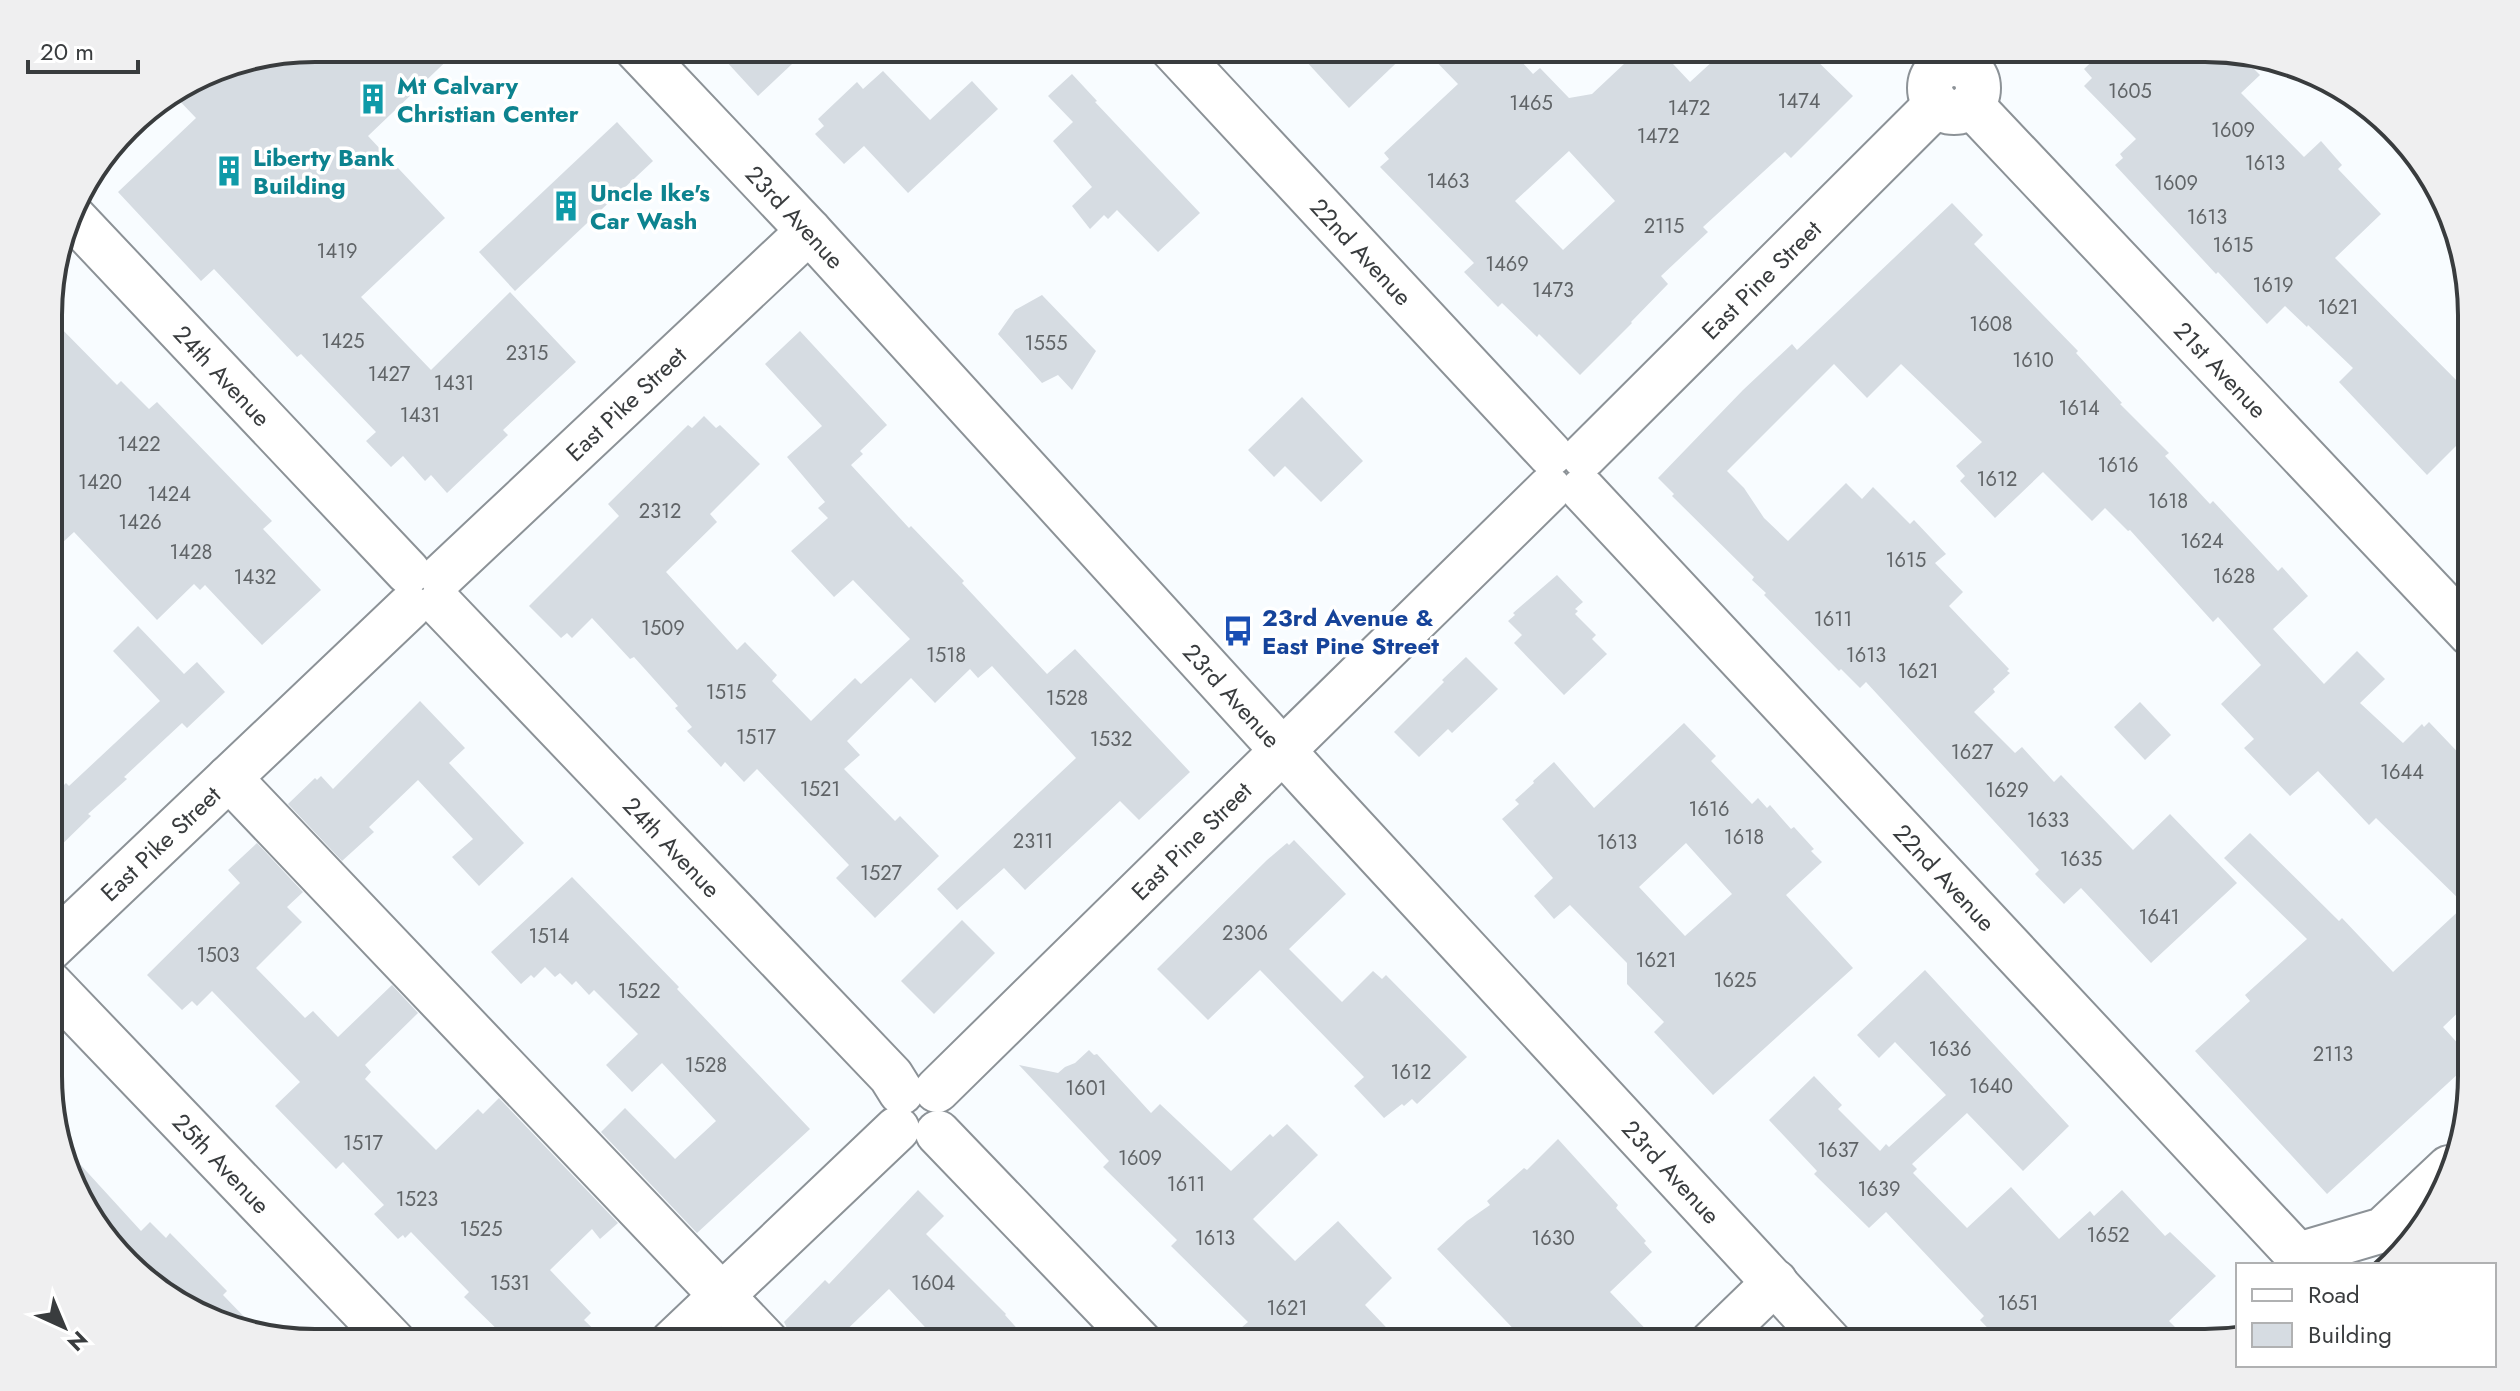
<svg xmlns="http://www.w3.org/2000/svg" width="2520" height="1391" font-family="Jost,sans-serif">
	<rect width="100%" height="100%" fill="#f8fcff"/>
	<g fill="#d6dce2" fill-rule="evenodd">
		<polygon points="315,48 460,48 368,136 445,218 361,297 431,370 510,292 576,362 503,430 508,435 447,493 431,475 425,481 403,456 391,467 366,441 376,432 301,354 297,357 214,269 201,281 118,192 196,118 173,94 214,68"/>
		<polygon points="714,48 809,48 758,96"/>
		<polygon points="1294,48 1412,48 1349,108"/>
		<path d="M1423 48H1509L1533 74 1540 68 1569 98 1592 94 1641 48H1658L1690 82 1727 48H1804L1853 96 1791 158 1785 152 1703 227 1708 232 1661 276 1668 284 1631 322 1632 323 1580 375 1539 334 1537 337 1502 303 1498 307 1464 272 1474 263 1380 167 1389 159 1384 153 1458 84ZM1569 151 1615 201 1563 250 1515 201Z"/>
		<polygon points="2106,48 2205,48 2243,58 2260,75 2241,93 2304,157 2321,141 2342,165 2338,169 2381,214 2335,258 2471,395 2471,431 2427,475 2339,382 2353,368 2308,325 2307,327 2285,306 2267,324 2218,272 2216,274 2115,165 2123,158 2120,154 2136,139 2084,86 2092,78 2084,69"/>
		<polygon points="883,71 930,120 972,81 998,109 908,193 864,146 844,164 815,134 824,126 818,119 857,82 863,89"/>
		<polygon points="1072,74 1097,101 1095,102 1200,213 1158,252 1117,210 1108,219 1104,215 1090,229 1072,206 1092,187 1053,141 1073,122 1048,96"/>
		<polygon points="617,122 653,161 515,291 479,252"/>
		<polygon points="1952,203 1983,235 1974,244 2078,351 2076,353 2122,403 2120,404 2169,453 2165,456 2210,504 2213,501 2278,571 2282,567 2308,596 2273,629 2324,684 2357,651 2385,679 2360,703 2403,743 2422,724 2424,727 2429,722 2471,766 2471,1000 2443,1027 2471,1058 2471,1062 2327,1194 2195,1051 2250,1001 2245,995 2307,939 2224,858 2250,833 2339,921 2342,918 2393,972 2465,905 2376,818 2369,825 2318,771 2290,796 2244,748 2254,739 2221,704 2261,665 2218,617 2213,622 2130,530 2128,531 2105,508 2092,521 2043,472 1995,518 1960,481 1965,476 1956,466 1982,442 1901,364 1867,398 1834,364 1727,471 1744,488 1764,518 1788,541 1846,483 1862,499 1873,487 1910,524 1914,520 1946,554 1935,563 1963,592 1949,606 2009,669 2007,671 2010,673 1993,689 1995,692 1974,712 2015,753 2022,747 2054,782 2061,775 2133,850 2170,814 2237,883 2151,963 2081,888 2064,904 2035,874 2039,870 1866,682 1860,688 1841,669 1839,671 1764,595 1766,593 1752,580 1754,577 1672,496 1674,494 1658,478 1743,390 1792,344 1797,350"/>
		<polygon points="1042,295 1096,351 1072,390 1058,375 1042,383 998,334 1015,310"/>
		<polygon points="50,317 117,385 121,381 149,409 157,402 272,521 263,529 321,590 262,645 205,585 200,590 194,584 157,620 74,532 50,554"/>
		<polygon points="800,331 887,425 860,451 863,454 851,465 909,528 911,526 964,581 962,583 1047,674 1075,649 1190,772 1139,820 1120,801 1025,890 1004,868 957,910 937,889 1076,758 992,666 978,678 970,669 935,703 911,678 847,741 860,755 844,769 895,821 900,816 939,856 875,918 836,878 849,865 757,769 744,782 725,762 721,767 687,731 692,727 675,708 678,706 634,657 630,659 592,618 572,638 567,633 561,638 529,606 619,516 608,504 688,425 692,428 704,416 716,428 720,425 760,464 710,514 717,522 666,572 737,650 745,642 777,675 772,681 811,721 855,678 861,684 910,639 853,580 834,597 791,551 828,518 818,508 825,502 787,457 822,426 765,364"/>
		<polygon points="1302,397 1363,461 1321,502 1285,466 1274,477 1248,450"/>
		<polygon points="1557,575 1583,602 1575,609 1578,611 1575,614 1596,635 1592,639 1607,654 1564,695 1514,643 1522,635 1508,621 1515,615 1513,613"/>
		<polygon points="138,626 184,674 197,662 225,692 187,728 182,723 124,777 127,779 88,814 91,816 50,856 50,799 66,783 69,786 160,701 113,651"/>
		<polygon points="1466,657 1498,689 1452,733 1448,729 1419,757 1394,732 1444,682 1442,680"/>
		<polygon points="420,701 465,748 449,763 524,843 479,886 452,857 473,839 418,780 369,827 374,832 342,861 288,804 315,778 317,780 321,776 333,789"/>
		<polygon points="2140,702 2171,735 2145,760 2114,727"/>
		<path d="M1684 723 1716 756 1711 761 1752 804 1758 798 1767 808 1770 805 1791 829 1794 827 1814 849 1811 851 1822 862 1786 895 1853 968 1713 1095 1654 1032 1664 1022 1627 984V963L1570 905 1554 919 1534 896 1553 878 1502 819 1519 804 1515 800 1534 783 1533 781 1554 762 1594 808ZM1686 843 1732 894 1685 936 1639 887Z"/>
		<polygon points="1294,840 1346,894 1289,949 1342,1002 1373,971 1382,979 1386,975 1467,1057 1417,1104 1412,1099 1404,1106 1402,1104 1384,1118 1354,1086 1364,1077 1260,970 1208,1020 1157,969 1267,860 1287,843 1289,845"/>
		<polygon points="257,843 303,892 287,907 302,922 256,968 305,1018 313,1011 338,1037 392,985 418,1013 365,1065 371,1072 365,1079 436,1150 478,1109 483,1114 499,1098 618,1223 600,1239 592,1229 550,1270 591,1313 584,1320 608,1343 511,1343 464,1297 469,1292 411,1232 405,1238 403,1235 398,1239 374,1214 384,1205 343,1162 336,1169 275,1106 300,1082 212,991 197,1006 192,1001 182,1010 147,975 240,883 228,870"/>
		<polygon points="572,877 679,987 677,989 810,1129 697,1233 601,1132 625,1108 675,1159 716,1121 662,1063 632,1092 606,1065 638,1034 594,990 589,995 576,981 572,985 560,973 555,977 545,967 534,978 531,975 521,984 491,952"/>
		<polygon points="962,920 995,953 934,1014 901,981"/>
		<polygon points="1925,970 2069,1126 2023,1171 1967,1113 1912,1164 1917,1169 1913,1173 1967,1228 2011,1187 2059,1239 2090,1211 2094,1216 2122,1190 2165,1236 2170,1232 2216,1276 2169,1321 2175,1327 2160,1342 2002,1343 1980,1320 1984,1316 1886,1212 1869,1228 1814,1174 1817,1171 1769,1120 1814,1076 1842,1105 1838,1109 1880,1151 1886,1144 1889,1147 1946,1095 1895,1042 1879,1058 1857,1035"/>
		<polygon points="1089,1050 1094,1055 1097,1054 1151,1113 1160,1104 1231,1171 1270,1134 1273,1137 1287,1124 1318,1155 1253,1219 1295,1261 1338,1221 1392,1278 1365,1305 1401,1343 1256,1343 1241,1328 1248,1322 1171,1246 1177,1240 1103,1167 1109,1161 1019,1065 1058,1073 1065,1067 1075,1063"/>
		<polygon points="1558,1139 1618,1205 1616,1208 1646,1241 1644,1243 1652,1252 1610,1292 1659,1343 1527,1343 1437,1249 1467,1221 1490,1205 1487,1201 1524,1168 1527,1170"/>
		<polygon points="67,1150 141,1231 150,1222 166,1238 170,1233 227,1291 223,1295 253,1326 182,1307 93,1225"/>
		<polygon points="918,1190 944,1216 926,1234 1006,1314 1005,1315 1030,1343 940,1343 889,1289 833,1343 791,1343 791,1336 784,1322 825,1280 829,1284"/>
	</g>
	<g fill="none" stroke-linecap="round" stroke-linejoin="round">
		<g stroke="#8c9297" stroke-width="48">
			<g id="minor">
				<path id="s1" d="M1172 48 1550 454"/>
				<circle cx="1954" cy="88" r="24"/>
				<path id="s2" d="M1971 105 2471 634"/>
				<path id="s3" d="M70 214 408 572"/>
				<path id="s4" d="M1584 456 1937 104"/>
				<path id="s5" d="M1583 490 2307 1265"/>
				<path id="s6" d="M442 576 809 231"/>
				<path id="s7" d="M440 604 891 1076 901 1092"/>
				<polyline points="229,778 767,1343"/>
				<path id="s8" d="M50 948 409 607"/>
				<path id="s9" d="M50 984 394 1343"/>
				<path id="s10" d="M937 1090 1549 489"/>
				<polyline points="938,1133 1140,1343"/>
				<polyline points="2298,1255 2383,1230 2449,1168"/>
				<polyline points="672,1343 897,1129"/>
				<polyline points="1712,1343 1775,1282"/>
			</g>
		</g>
		<g stroke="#8c9297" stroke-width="48">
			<g id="major">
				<path id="s11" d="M636 48 809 231 1314 785 1830 1343"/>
			</g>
		</g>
		<use href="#minor" stroke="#fff" stroke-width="44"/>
		<use href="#major" stroke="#fff" stroke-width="44"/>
	</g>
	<defs>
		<g id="building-bare" transform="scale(2.4)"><path d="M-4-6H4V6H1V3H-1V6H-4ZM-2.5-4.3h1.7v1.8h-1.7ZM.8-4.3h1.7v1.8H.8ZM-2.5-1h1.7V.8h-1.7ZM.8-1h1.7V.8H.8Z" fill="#0f9aa8" stroke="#fff" stroke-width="2.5" paint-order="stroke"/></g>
		<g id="bus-bare" transform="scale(2.4)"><path d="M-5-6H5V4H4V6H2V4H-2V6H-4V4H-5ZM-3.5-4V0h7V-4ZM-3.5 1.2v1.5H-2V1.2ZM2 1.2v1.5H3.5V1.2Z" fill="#1a4fb4" stroke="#fff" stroke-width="2.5" paint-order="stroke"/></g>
	</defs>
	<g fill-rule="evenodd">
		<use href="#building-bare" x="373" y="99"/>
		<use href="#building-bare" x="229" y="171"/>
		<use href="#building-bare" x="566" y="206"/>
		<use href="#bus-bare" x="1238" y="631"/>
	</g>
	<g text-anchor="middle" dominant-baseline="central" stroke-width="7" stroke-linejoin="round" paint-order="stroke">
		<g font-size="20" fill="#606467">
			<text x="2130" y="91">1605</text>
			<text x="1799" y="101">1474</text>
			<text x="1531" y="103">1465</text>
			<text x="1689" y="108">1472</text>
			<text x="2233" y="130">1609</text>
			<text x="1658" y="136">1472</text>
			<text x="2265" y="163">1613</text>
			<text x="1448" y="181">1463</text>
			<text x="2176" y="183">1609</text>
			<text x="2207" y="217">1613</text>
			<text x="1664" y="226">2115</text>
			<text x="2233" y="245">1615</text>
			<text x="337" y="251">1419</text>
			<text x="1507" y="264">1469</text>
			<text x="2273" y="285">1619</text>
			<text x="1553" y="290">1473</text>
			<text x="2338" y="307">1621</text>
			<text x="1991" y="324">1608</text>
			<text x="343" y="341">1425</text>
			<text x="1046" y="343">1555</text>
			<text x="527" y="353">2315</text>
			<text x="2033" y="360">1610</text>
			<text x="389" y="374">1427</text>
			<text x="454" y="383">1431</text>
			<text x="2079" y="408">1614</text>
			<text x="420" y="415">1431</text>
			<text x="139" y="444">1422</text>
			<text x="2118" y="465">1616</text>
			<text x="1997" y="479">1612</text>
			<text x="100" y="482">1420</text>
			<text x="169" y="494">1424</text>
			<text x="2168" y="501">1618</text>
			<text x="660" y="511">2312</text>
			<text x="140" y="522">1426</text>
			<text x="2202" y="541">1624</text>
			<text x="191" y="552">1428</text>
			<text x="1906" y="560">1615</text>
			<text x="2234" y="576">1628</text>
			<text x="255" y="577">1432</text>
			<text x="1833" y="619">1611</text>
			<text x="663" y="628">1509</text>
			<text x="946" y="655">1518</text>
			<text x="1866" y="655">1613</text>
			<text x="1918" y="671">1621</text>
			<text x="726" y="692">1515</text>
			<text x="1067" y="698">1528</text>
			<text x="756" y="737">1517</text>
			<text x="1111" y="739">1532</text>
			<text x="1972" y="752">1627</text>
			<text x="2402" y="772">1644</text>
			<text x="820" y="789">1521</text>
			<text x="2007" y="790">1629</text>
			<text x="1709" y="809">1616</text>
			<text x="2048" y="820">1633</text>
			<text x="1744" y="837">1618</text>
			<text x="1033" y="841">2311</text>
			<text x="1617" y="842">1613</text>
			<text x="2081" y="859">1635</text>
			<text x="881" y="873">1527</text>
			<text x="2159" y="917">1641</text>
			<text x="1245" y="933">2306</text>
			<text x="549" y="936">1514</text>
			<text x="218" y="955">1503</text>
			<text x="1656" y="960">1621</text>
			<text x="1735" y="980">1625</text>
			<text x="639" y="991">1522</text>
			<text x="1950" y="1049">1636</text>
			<text x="2333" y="1054">2113</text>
			<text x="706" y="1065">1528</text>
			<text x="1411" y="1072">1612</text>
			<text x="1991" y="1086">1640</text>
			<text x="1086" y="1088">1601</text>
			<text x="363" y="1143">1517</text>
			<text x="1838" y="1150">1637</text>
			<text x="1140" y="1158">1609</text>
			<text x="1186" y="1184">1611</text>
			<text x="1879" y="1189">1639</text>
			<text x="417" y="1199">1523</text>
			<text x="481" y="1229">1525</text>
			<text x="2108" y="1235">1652</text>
			<text x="1215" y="1238">1613</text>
			<text x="1553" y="1238">1630</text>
			<text x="510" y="1283">1531</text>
			<text x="933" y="1283">1604</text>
			<text x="2018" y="1303">1651</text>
			<text x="1287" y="1308">1621</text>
		</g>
		<g font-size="24" font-weight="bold" fill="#0d838f" stroke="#fff" text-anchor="start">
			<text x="397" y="85">Mt Calvary<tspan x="397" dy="28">Christian Center</tspan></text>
			<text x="253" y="157">Liberty Bank<tspan x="253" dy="28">Building</tspan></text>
			<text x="590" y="192">Uncle Ike's<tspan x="590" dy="28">Car Wash</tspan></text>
		</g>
		<g font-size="24" fill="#393c3e" stroke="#fff">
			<text stroke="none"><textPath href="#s11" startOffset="232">23rd Avenue</textPath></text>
			<text stroke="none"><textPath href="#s1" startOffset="278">22nd Avenue</textPath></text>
			<text stroke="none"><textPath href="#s4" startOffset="250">East Pine Street</textPath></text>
			<text stroke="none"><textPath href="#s2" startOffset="364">21st Avenue</textPath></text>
			<text stroke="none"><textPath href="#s3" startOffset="222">24th Avenue</textPath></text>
			<text stroke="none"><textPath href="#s6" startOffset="252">East Pike Street</textPath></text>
			<text stroke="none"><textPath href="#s11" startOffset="880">23rd Avenue</textPath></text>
			<text stroke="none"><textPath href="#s10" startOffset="356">East Pine Street</textPath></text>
			<text stroke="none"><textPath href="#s8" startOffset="152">East Pike Street</textPath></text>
			<text stroke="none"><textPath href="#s7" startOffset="336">24th Avenue</textPath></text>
			<text stroke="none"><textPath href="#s5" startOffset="530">22nd Avenue</textPath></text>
			<text stroke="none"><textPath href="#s9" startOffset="248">25th Avenue</textPath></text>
			<text stroke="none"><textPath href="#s11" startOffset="1528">23rd Avenue</textPath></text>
		</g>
		<g font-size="24" font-weight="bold" fill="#164399" stroke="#fff" text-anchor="start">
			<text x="1262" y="617">23rd Avenue &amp;<tspan x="1262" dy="28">East Pine Street</tspan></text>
		</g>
	</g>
	<path d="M0 0H2520V1391H0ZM315 62H2205A253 253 0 0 1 2458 315V1076A253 253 0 0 1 2205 1329H315A253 253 0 0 1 62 1076V315A253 253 0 0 1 315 62Z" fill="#efeff0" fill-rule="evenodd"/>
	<path fill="none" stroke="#393c3e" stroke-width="4" d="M315 62H2205A253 253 0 0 1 2458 315V1076A253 253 0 0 1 2205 1329H315A253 253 0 0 1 62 1076V315A253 253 0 0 1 315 62Z"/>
	<rect x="2236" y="1263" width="260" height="104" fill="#ffffff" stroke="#b0b1b2" stroke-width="2"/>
	<rect x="2252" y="1289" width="40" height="12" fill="#ffffff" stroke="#b0b1b2" stroke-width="2"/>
	<text x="2308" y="1303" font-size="24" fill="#393c3e">Road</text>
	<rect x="2252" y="1323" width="40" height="24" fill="#d6dce2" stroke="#b0b1b2" stroke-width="2"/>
	<text x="2308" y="1343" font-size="24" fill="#393c3e">Building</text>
	<g transform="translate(64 1327) rotate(136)" stroke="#ffffff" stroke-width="6" paint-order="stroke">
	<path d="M0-6L14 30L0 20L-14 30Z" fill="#393c3e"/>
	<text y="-12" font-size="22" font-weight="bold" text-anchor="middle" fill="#393c3e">N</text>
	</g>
	<path d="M28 60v12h110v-12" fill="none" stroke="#393c3e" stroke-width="4"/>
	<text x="40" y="60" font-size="24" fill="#393c3e" stroke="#ffffff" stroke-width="6" paint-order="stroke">20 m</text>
</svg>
